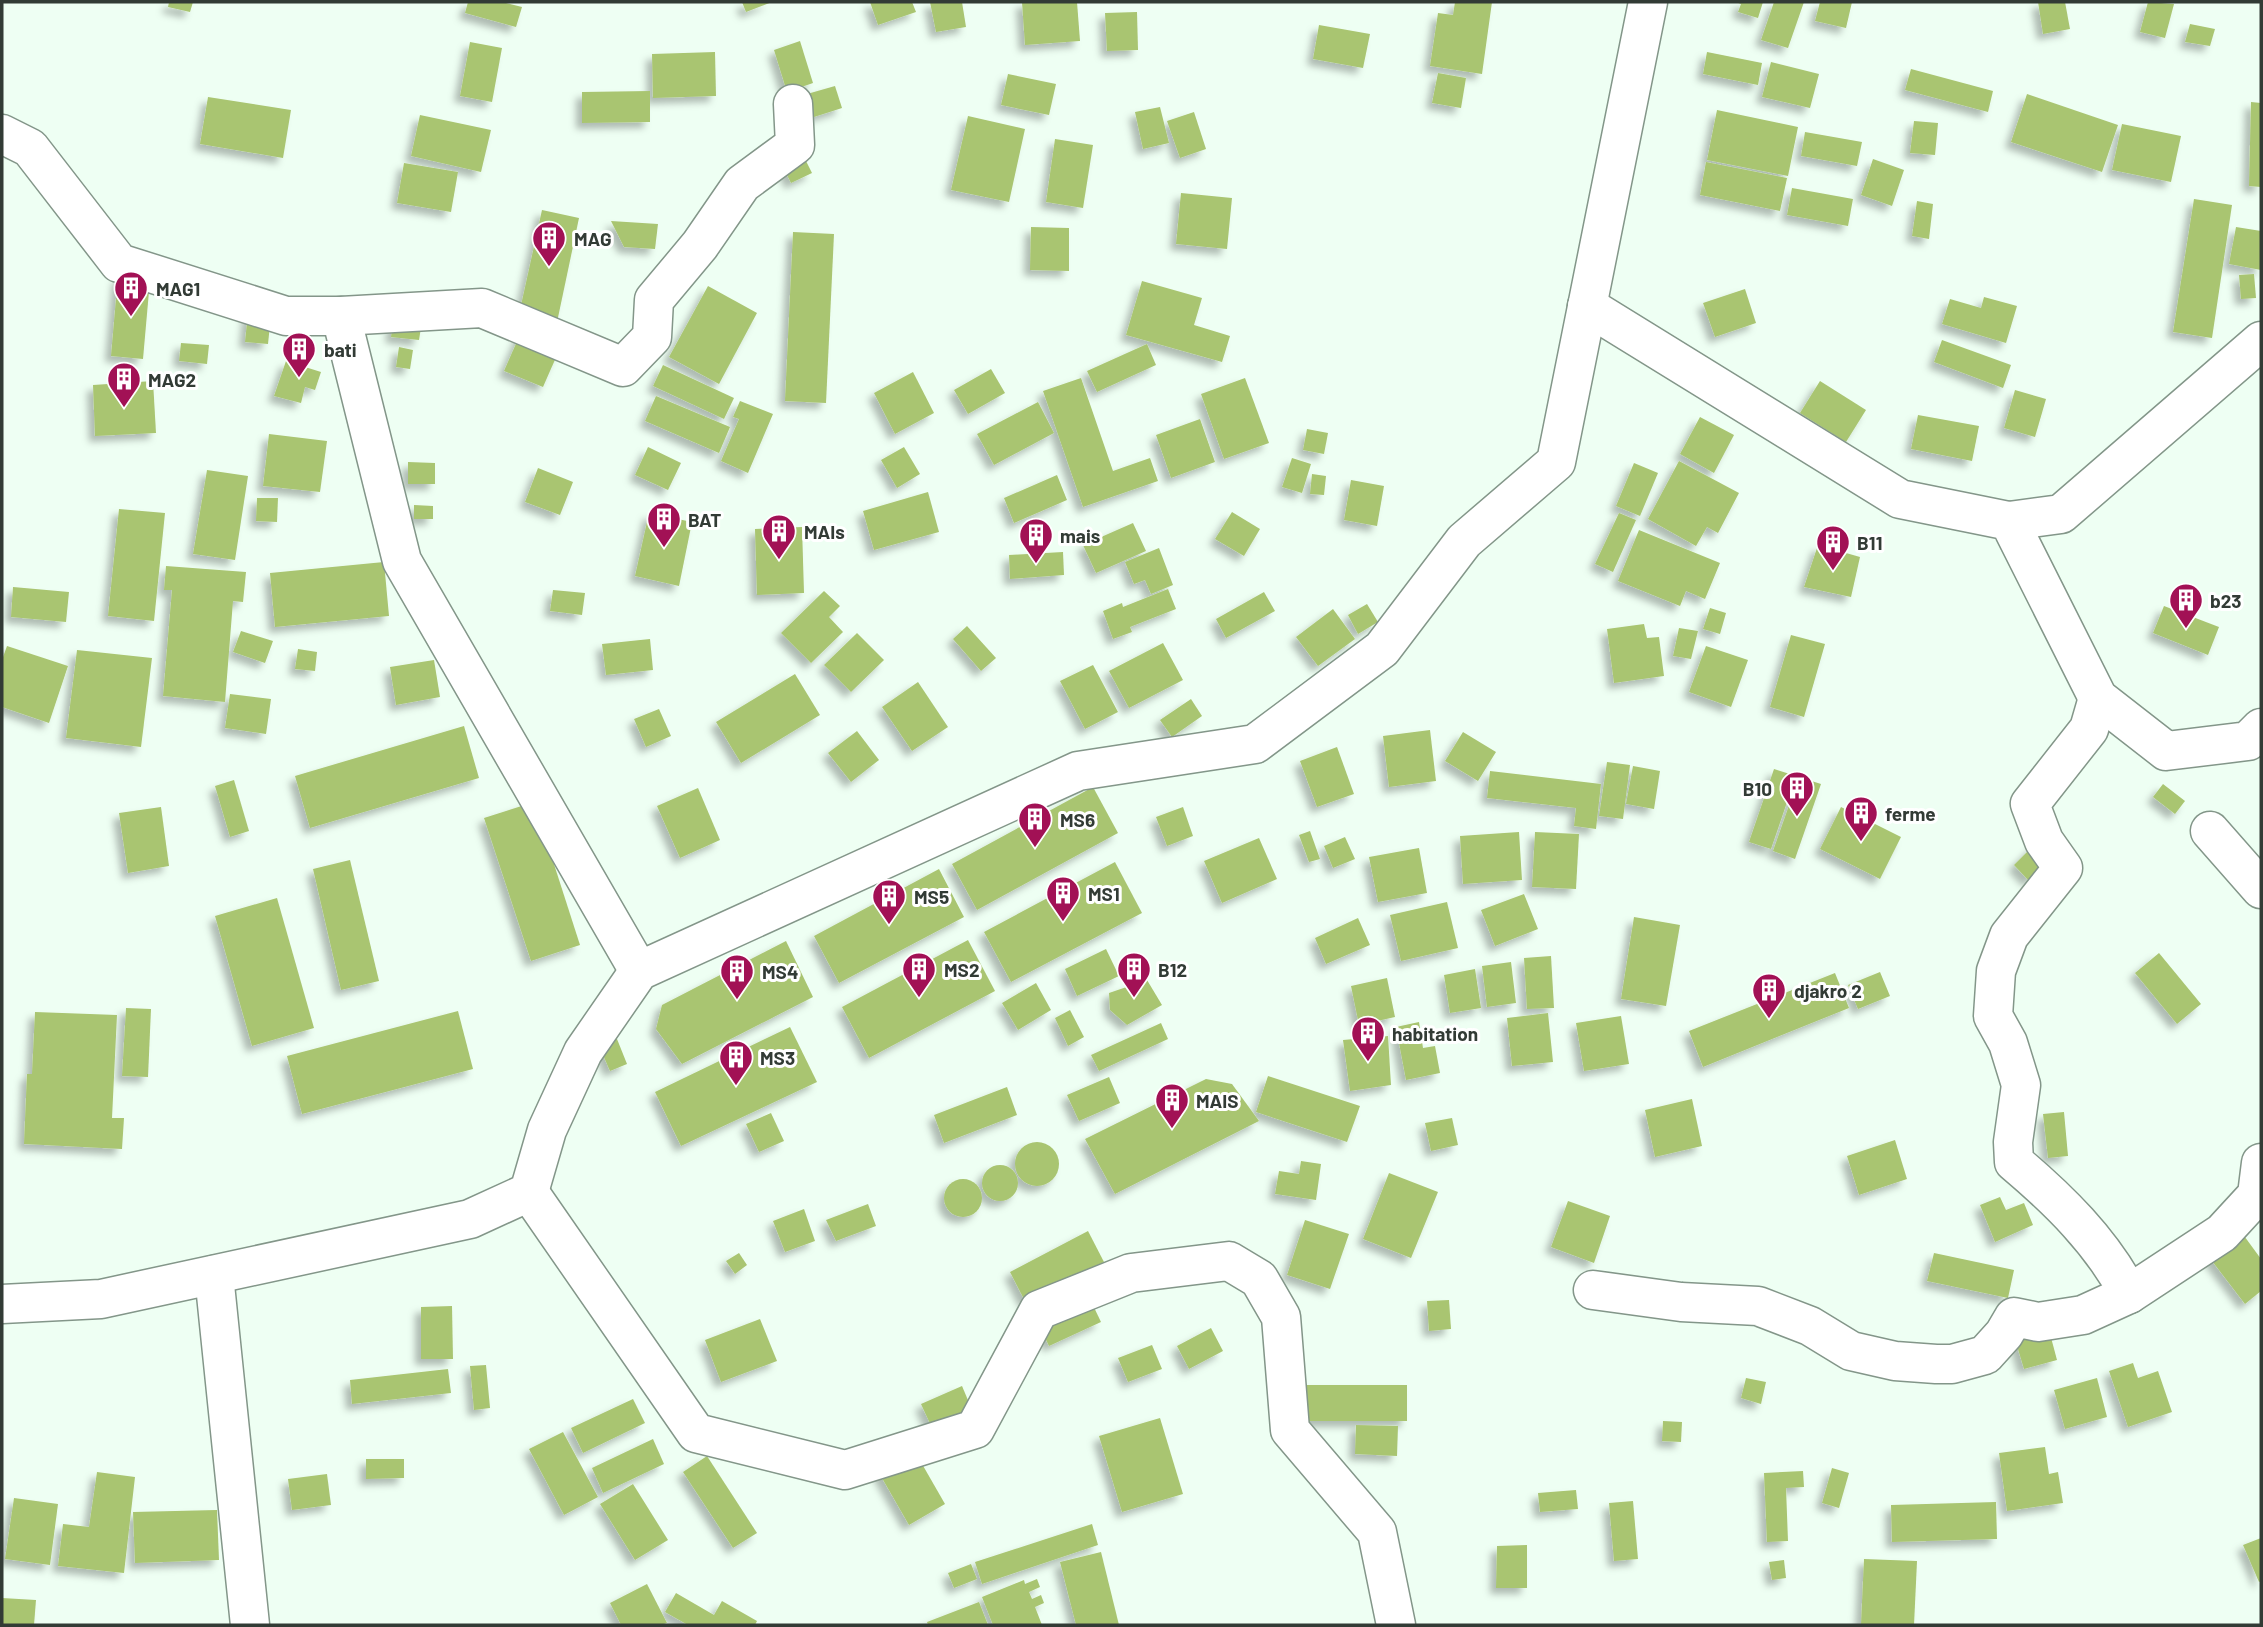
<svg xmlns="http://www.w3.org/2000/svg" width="2263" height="1627" font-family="Barlow,sans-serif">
	<defs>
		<filter id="shadow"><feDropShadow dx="-6" dy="6" stdDeviation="3.5" flood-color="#0004"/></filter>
	</defs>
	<rect width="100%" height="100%" fill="#eefff3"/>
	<g fill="#a9c571" filter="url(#shadow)">
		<polygon points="169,2 193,2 190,12 168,7"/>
		<polygon points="468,2 502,2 522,7 516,27 465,13"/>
		<polygon points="742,2 772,2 746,12"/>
		<polygon points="870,2 912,2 916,12 878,25"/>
		<polygon points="930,2 962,2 966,27 936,32"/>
		<polygon points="1022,2 1077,2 1080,41 1025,45"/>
		<polygon points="1455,2 1492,2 1482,74 1430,66 1438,13 1453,15"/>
		<polygon points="1735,2 1763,2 1758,18 1738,12 1741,4"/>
		<polygon points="1774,2 1804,2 1788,48 1761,40"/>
		<polygon points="1820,2 1852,2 1846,28 1815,21"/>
		<polygon points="2038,2 2065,2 2070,29 2043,34"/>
		<polygon points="2148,2 2174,4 2165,38 2140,32"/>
		<polygon points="1137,12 1138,50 1107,51 1105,13"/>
		<polygon points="2190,24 2215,29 2210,46 2185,42"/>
		<polygon points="1319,25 1370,34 1363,68 1313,59"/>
		<polygon points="800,41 813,83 787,92 774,50"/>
		<polygon points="470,42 502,48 492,102 460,96"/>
		<polygon points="715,52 716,96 653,98 652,54"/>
		<polygon points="1707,52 1762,63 1758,85 1703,74"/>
		<polygon points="1771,62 1819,74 1810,108 1762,97"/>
		<polygon points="1911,69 1993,91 1988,112 1905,90"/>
		<polygon points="1438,73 1466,78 1461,108 1432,103"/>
		<polygon points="1008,74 1056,84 1049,115 1001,105"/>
		<polygon points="835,86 842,108 814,117 807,94"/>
		<polygon points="650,91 650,122 582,123 582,92"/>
		<polygon points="2027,94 2118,125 2102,172 2011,142"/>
		<polygon points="208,97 291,110 283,158 200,144"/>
		<polygon points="2251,102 2261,103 2261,187 2249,186"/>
		<polygon points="1160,107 1169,143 1143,149 1135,112"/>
		<polygon points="1717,110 1798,127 1788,176 1707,160"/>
		<polygon points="1194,112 1206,149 1180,158 1167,121"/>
		<polygon points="420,115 491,130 481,172 411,156"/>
		<polygon points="968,116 1025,129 1009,202 951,190"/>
		<polygon points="1914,121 1938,123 1935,155 1910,153"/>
		<polygon points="2122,124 2181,136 2171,182 2112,170"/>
		<polygon points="1805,132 1862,142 1857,166 1801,156"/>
		<polygon points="1055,139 1093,145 1083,208 1046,202"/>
		<polygon points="803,155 812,173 791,183 782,165"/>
		<polygon points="1873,159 1904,170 1892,206 1861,195"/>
		<polygon points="1706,162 1787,178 1780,211 1700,195"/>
		<polygon points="404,163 458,172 451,212 397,203"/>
		<polygon points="1792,188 1853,199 1848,226 1787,215"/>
		<polygon points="1181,193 1232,198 1227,249 1176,244"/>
		<polygon points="2194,199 2232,205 2212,338 2173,332"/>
		<polygon points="1917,201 1933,204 1929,239 1912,236"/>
		<polygon points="542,210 579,218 556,327 518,319"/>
		<polygon points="611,221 658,224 655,249 624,247"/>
		<polygon points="1031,227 1069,228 1069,271 1030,270"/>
		<polygon points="2236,227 2261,231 2261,270 2229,264"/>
		<polygon points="793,232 834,234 826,403 785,401"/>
		<polygon points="2254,274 2256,298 2241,299 2239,275"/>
		<polygon points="118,276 150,280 143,359 111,356"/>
		<polygon points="1142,281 1202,298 1194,325 1230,336 1222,362 1126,335"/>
		<polygon points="708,286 757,313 719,384 669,357"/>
		<polygon points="1745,289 1756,323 1715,337 1703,303"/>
		<polygon points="1984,297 2017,306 2006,343 1942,324 1950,299 1981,308"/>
		<polygon points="248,313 271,315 268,344 245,342"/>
		<polygon points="394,317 422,321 419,340 391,337"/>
		<polygon points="522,330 561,346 543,387 504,371"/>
		<polygon points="1942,340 2011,365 2003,388 1934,362"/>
		<polygon points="181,343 209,345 207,364 179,361"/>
		<polygon points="1147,344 1156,365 1097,392 1087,371"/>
		<polygon points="399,347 413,350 410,369 396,367"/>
		<polygon points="286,361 321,372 315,390 305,387 301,403 274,396"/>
		<polygon points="663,365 734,398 724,419 653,386"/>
		<polygon points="991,369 1005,393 968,414 954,390"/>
		<polygon points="913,372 934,413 895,434 874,393"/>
		<polygon points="1081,378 1113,471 1150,458 1158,481 1083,507 1043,391"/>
		<polygon points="1245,378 1269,443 1224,459 1201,394"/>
		<polygon points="153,381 156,433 95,436 93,385"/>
		<polygon points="1820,381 1866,410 1846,442 1800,413"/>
		<polygon points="2015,390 2046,399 2035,437 2004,428"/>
		<polygon points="656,396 730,427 719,453 645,421"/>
		<polygon points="740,401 773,414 748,473 721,461 739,419 733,417"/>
		<polygon points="1038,402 1054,433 994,465 977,434"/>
		<polygon points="1918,415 1979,426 1972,461 1911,449"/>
		<polygon points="1700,417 1734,435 1714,473 1680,454"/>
		<polygon points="1200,419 1215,462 1171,478 1156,435"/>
		<polygon points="1307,429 1328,433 1324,454 1303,450"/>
		<polygon points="269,434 327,441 320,492 263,486"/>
		<polygon points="648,447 681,463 668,490 635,475"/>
		<polygon points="904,447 920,474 897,488 881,460"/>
		<polygon points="1292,458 1311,464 1302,493 1282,487"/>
		<polygon points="1679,461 1739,493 1718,533 1707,527 1696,546 1648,519"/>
		<polygon points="408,462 435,463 435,484 408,484"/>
		<polygon points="1634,463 1658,473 1640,516 1616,506"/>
		<polygon points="538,468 573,482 560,515 525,502"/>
		<polygon points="207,470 248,476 235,560 193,554"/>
		<polygon points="1312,474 1326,476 1324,495 1310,494"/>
		<polygon points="1057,475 1067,500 1014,523 1004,498"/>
		<polygon points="1351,480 1384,486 1377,526 1344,520"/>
		<polygon points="928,492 939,532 874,550 863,511"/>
		<polygon points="257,498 278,498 277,522 256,521"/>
		<polygon points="414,505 433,506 433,519 414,519"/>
		<polygon points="119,509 165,513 154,621 108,616"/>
		<polygon points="1232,512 1260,529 1244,556 1215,539"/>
		<polygon points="649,513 692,522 679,586 635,576"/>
		<polygon points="1619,513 1636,520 1613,572 1595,564"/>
		<polygon points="1133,523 1146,551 1096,573 1083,545"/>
		<polygon points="802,527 804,593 757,595 755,529"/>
		<polygon points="1639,530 1720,563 1705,599 1686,591 1680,606 1618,581"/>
		<polygon points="1818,545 1860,557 1851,597 1804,587"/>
		<polygon points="1159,548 1173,585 1151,594 1145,580 1134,584 1125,562"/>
		<polygon points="1063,552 1064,575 1010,579 1009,555"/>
		<polygon points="384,562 389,616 275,627 270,573"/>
		<polygon points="166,566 246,572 243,602 233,601 225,702 163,696 172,590 164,590"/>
		<polygon points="13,587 69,592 66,622 11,617"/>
		<polygon points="1168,589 1176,609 1130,627 1132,632 1113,639 1103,611 1122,603 1123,607"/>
		<polygon points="553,590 585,593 582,615 550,611"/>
		<polygon points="824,591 840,606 829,617 843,632 811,663 781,633"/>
		<polygon points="1264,592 1275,611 1226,638 1216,619"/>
		<polygon points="1367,604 1378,622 1358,634 1348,615"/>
		<polygon points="2164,606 2219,627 2208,655 2153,633"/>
		<polygon points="1710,608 1726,613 1720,634 1703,629"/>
		<polygon points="1333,609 1355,639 1318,666 1296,637"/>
		<polygon points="1644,624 1647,638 1659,637 1664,676 1614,683 1607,629"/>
		<polygon points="967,626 996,658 981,671 953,639"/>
		<polygon points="1679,628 1698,631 1691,659 1673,656"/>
		<polygon points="241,631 273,641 265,663 233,652"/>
		<polygon points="857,633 884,660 851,692 824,665"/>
		<polygon points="1791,635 1825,644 1804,717 1770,707"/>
		<polygon points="650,639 653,670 606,675 602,644"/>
		<polygon points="1163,643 1183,680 1129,708 1109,671"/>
		<polygon points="7,646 68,666 49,723 2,707 2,660"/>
		<polygon points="1706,646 1748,660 1731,707 1689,692"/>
		<polygon points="298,649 317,652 315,671 295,669"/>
		<polygon points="77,650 152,658 141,747 66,738"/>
		<polygon points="434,660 440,697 396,705 390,667"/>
		<polygon points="1093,665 1118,712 1085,729 1060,681"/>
		<polygon points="795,674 820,715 741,763 716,722"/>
		<polygon points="918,682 948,727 912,751 882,707"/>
		<polygon points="230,694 271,699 266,734 225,728"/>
		<polygon points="1191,699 1202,716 1172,737 1160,720"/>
		<polygon points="659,709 671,736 646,747 634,719"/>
		<polygon points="464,726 479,778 310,828 295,776"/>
		<polygon points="1430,730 1436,781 1389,787 1383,736"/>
		<polygon points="857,731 879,760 851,782 828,753"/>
		<polygon points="1463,732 1496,752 1478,781 1445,761"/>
		<polygon points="1337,747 1354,794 1317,807 1300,761"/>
		<polygon points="1607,762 1630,765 1623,819 1599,816"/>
		<polygon points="1633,766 1660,771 1654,809 1626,804"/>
		<polygon points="1774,769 1796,776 1771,849 1749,842"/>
		<polygon points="1490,771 1601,784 1596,829 1574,826 1576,808 1487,798"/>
		<polygon points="1799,777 1821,784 1795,859 1773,851"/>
		<polygon points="234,780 249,831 230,837 215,786"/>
		<polygon points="2163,784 2185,801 2175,814 2153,797"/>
		<polygon points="1093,787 1118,833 977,910 952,864"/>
		<polygon points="698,788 720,840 680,858 657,806"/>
		<polygon points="534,802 580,945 531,961 484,818"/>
		<polygon points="161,807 169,866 128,873 119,813"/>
		<polygon points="1183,807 1193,836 1167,846 1156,817"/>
		<polygon points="1841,807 1901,837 1880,879 1820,849"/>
		<polygon points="1310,831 1320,859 1309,862 1299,835"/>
		<polygon points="1519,832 1522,880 1463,884 1460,836"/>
		<polygon points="1535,832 1579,834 1576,889 1532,887"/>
		<polygon points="1345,837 1355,859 1333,868 1324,846"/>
		<polygon points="1259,838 1277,879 1222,903 1204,861"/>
		<polygon points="2035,844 2051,860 2029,881 2014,865"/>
		<polygon points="1419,848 1427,893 1378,902 1369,857"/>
		<polygon points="350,860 379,981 341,990 313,869"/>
		<polygon points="1115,862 1142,913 1011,982 984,932"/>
		<polygon points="939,869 964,917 839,983 814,936"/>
		<polygon points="1524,894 1538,929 1495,946 1481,910"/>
		<polygon points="277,898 314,1028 252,1046 215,916"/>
		<polygon points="1447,902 1458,948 1401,961 1390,915"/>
		<polygon points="1634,917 1680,925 1666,1006 1621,999"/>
		<polygon points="1358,918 1370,945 1326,964 1315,938"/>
		<polygon points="968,940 995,991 869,1058 842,1007"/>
		<polygon points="786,941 813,997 682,1064 656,1029 662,1005"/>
		<polygon points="1106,949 1119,976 1077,996 1065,969"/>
		<polygon points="2159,953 2201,1004 2177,1024 2135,973"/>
		<polygon points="1551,956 1554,1008 1527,1009 1524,958"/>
		<polygon points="1511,962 1516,1003 1487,1007 1482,966"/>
		<polygon points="1475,969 1481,1008 1450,1013 1444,975"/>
		<polygon points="1880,972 1890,996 1858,1009 1848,985"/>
		<polygon points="1835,973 1849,1008 1703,1067 1689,1031"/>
		<polygon points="1387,978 1395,1017 1359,1025 1351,986"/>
		<polygon points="1147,980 1162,1005 1127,1025 1110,1010 1109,993"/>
		<polygon points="1036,983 1051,1010 1018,1030 1002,1003"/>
		<polygon points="126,1008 151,1009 148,1077 122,1076"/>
		<polygon points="1070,1010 1084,1037 1068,1046 1055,1018"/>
		<polygon points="458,1011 473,1069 302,1114 287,1056"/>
		<polygon points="35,1012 117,1015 112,1118 124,1118 122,1149 24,1144 27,1074 32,1074"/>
		<polygon points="1548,1013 1553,1062 1512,1066 1507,1018"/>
		<polygon points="1621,1016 1629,1064 1584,1071 1576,1023"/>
		<polygon points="1419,1022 1423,1048 1435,1046 1440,1073 1406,1080 1396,1027"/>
		<polygon points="1161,1023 1168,1039 1099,1071 1091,1055"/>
		<polygon points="790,1027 817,1082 681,1146 655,1092"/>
		<polygon points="615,1034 627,1064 610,1071 597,1041"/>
		<polygon points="1388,1036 1391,1085 1350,1091 1343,1040"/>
		<polygon points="1268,1076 1360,1106 1347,1142 1256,1112"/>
		<polygon points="1109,1077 1120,1103 1079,1121 1067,1095"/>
		<polygon points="1206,1079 1232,1084 1259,1121 1115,1194 1085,1139"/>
		<polygon points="1007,1087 1017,1115 944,1143 934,1115"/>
		<polygon points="1692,1099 1702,1146 1655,1157 1645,1110"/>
		<polygon points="2064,1112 2068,1156 2048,1158 2043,1114"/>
		<polygon points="771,1113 784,1141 759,1152 746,1124"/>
		<polygon points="1452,1118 1458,1145 1431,1151 1425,1123"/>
		<polygon points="1895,1140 1907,1179 1859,1195 1847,1156"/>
		<circle cx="1037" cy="1164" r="22"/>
		<polygon points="1301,1161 1321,1164 1316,1200 1275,1194 1279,1171 1299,1174"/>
		<circle cx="1000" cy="1183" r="18"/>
		<polygon points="1389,1173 1438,1192 1411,1258 1363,1239"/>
		<circle cx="963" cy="1198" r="19"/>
		<polygon points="2000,1197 2006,1210 2024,1203 2033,1225 1995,1242 1980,1205"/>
		<polygon points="1568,1201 1610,1216 1594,1263 1551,1247"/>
		<polygon points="868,1204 876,1226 836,1241 826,1220"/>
		<polygon points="804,1209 815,1241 785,1252 773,1221"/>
		<polygon points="1305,1220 1349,1234 1330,1289 1287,1275"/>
		<polygon points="1088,1231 1104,1262 1026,1303 1010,1272"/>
		<polygon points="2242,1233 2261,1259 2261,1291 2245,1304 2209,1257"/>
		<polygon points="739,1253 747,1265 735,1274 726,1261"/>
		<polygon points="1934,1253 2014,1270 2008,1298 1927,1281"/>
		<polygon points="1089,1297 1101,1322 1049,1346 1037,1321"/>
		<polygon points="1449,1300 1451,1329 1429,1331 1427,1301"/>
		<polygon points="452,1306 453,1359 421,1359 421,1307"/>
		<polygon points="760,1319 777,1361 721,1382 705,1340"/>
		<polygon points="1211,1328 1223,1351 1189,1369 1177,1346"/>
		<polygon points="2049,1330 2057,1360 2024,1369 2015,1339"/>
		<polygon points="1152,1345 1162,1369 1128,1382 1118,1358"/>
		<polygon points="2133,1363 2138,1378 2158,1371 2172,1412 2128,1427 2109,1371"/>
		<polygon points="486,1365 490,1408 474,1410 470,1366"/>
		<polygon points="448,1369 451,1393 352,1404 350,1380"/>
		<polygon points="1746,1378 1766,1382 1761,1404 1741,1398"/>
		<polygon points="2097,1378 2107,1417 2065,1429 2054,1390"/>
		<rect x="1302" y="1385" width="105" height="36"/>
		<polygon points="962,1386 973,1412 933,1430 921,1404"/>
		<polygon points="633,1399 645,1423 583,1453 571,1428"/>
		<polygon points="1160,1418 1183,1494 1122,1512 1099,1436"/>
		<polygon points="1663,1421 1682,1422 1681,1442 1662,1441"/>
		<polygon points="1356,1425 1398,1426 1397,1456 1355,1454"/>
		<polygon points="563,1432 598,1497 564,1515 529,1449"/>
		<polygon points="653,1439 664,1464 603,1493 592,1468"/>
		<polygon points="2045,1447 2049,1474 2058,1472 2063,1503 2007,1511 1999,1453"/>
		<polygon points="914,1450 945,1504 909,1525 878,1471"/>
		<polygon points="707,1456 757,1533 733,1548 683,1472"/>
		<polygon points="366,1459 404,1459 404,1478 366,1479"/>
		<polygon points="1832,1468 1849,1473 1839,1508 1822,1503"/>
		<polygon points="1803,1471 1804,1487 1786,1488 1788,1541 1767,1542 1764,1473"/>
		<polygon points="97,1472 135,1477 124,1573 58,1566 63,1524 89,1527"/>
		<polygon points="327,1474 331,1505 292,1510 288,1479"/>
		<polygon points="633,1484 668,1540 635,1560 600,1504"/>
		<polygon points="1576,1490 1578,1509 1540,1512 1538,1493"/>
		<polygon points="14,1498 58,1504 50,1565 5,1559"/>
		<polygon points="1633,1501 1638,1559 1614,1561 1609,1503"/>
		<polygon points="1996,1502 1997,1539 1892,1542 1891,1505"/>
		<polygon points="217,1510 219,1560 135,1563 133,1512"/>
		<polygon points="1092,1524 1098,1545 982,1584 975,1562"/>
		<polygon points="2261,1538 2261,1581 2259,1582 2243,1545"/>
		<polygon points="1527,1545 1527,1588 1496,1588 1497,1546"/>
		<polygon points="1101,1552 1119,1625 1076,1625 1060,1562"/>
		<polygon points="1864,1559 1917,1561 1914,1625 1861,1625"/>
		<polygon points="1784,1560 1786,1578 1772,1580 1769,1562"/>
		<polygon points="971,1564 977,1579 954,1588 948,1573"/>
		<polygon points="1037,1579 1040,1587 1029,1592 1032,1599 1041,1595 1044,1603 1035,1607 1042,1625 993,1625 982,1597 1024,1580 1025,1584"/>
		<polygon points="647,1584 667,1623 661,1625 621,1625 610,1603"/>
		<polygon points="676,1593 714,1615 722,1601 757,1621 755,1625 688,1625 665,1612"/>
		<polygon points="2,1598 36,1600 34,1625 2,1625"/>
		<polygon points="979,1602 988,1625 928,1625 927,1622"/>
	</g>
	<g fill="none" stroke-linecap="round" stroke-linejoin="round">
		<g stroke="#839689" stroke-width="41">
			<g id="minor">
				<polyline points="2,134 30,148 119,263 286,316 341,316 482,308 623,367 652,337 654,300 700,245 742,184 795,145 793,104"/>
				<polyline points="1587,306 1900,499 2009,521 2098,698 2166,751 2248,741 2261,728"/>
				<polyline points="341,316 402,561 639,971"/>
				<polyline points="2009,521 2061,514 2261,341"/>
				<path d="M2098 698 2089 729 2030 804 2044 841 2063 868 2009 936 1996 971 1993 1016 2008 1043 2021 1085 2013 1142 2014 1162C2059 1200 2101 1241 2129 1294"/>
				<polyline points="2210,831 2261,889"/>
				<polyline points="529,1192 696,1433 845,1470 975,1429 1039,1310 1131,1273 1229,1261 1259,1279 1281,1317 1290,1430 1377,1532 1396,1625"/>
				<polyline points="214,1275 250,1625"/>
				<polyline points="1593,1290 1681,1302 1758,1306 1810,1326 1851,1351 1895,1361 1936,1364 1952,1364 1985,1355 2004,1334 2014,1317 2038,1322 2083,1315 2129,1294 2222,1233 2257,1195 2261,1163"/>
				<polyline points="2,1304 101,1299 470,1219 529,1192 547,1130 583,1052 639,971 1078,771 1255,744 1382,649 1464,541 1556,462 1648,2"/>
			</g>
		</g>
		<use href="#minor" stroke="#fff" stroke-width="38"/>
	</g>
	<defs>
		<g id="building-pin" transform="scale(1.75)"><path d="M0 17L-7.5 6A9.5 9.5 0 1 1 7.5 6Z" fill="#a21155" stroke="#fff"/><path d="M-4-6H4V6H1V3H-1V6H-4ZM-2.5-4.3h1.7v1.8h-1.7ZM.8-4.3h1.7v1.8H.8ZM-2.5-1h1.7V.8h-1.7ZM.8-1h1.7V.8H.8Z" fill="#fff"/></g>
	</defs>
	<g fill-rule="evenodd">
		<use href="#building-pin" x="549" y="238"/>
		<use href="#building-pin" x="131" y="288"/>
		<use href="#building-pin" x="299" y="349"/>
		<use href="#building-pin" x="124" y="379"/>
		<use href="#building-pin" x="664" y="519"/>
		<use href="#building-pin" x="779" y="531"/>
		<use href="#building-pin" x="1036" y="535"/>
		<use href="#building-pin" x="1833" y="542"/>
		<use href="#building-pin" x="2186" y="600"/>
		<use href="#building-pin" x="1797" y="788"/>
		<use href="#building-pin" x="1861" y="813"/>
		<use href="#building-pin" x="1035" y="819"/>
		<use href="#building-pin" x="1063" y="893"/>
		<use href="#building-pin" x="889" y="896"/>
		<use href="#building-pin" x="919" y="969"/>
		<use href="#building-pin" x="1134" y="969"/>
		<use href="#building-pin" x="737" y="971"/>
		<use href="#building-pin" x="1769" y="990"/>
		<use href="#building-pin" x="1368" y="1033"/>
		<use href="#building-pin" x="736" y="1057"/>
		<use href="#building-pin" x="1172" y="1100"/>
	</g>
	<g text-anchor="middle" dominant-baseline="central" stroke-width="6" stroke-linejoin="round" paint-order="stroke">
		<g font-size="19" font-weight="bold" fill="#323b35" stroke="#fff" text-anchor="start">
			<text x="574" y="238">MAG</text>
			<text x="156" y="288">MAG1</text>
			<text x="324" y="349">bati</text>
			<text x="148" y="379">MAG2</text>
			<text x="688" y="519">BAT</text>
			<text x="804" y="531">MAIs</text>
			<text x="1060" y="535">mais</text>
			<text x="1857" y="542">B11</text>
			<text x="2210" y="600">b23</text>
			<text x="1772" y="788" text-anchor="end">B10</text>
			<text x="1885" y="813">ferme</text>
			<text x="1060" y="819">MS6</text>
			<text x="1088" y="893">MS1</text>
			<text x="914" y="896">MS5</text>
			<text x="944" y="969">MS2</text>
			<text x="1158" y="969">B12</text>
			<text x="762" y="971">MS4</text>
			<text x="1794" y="990">djakro 2</text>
			<text x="1392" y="1033">habitation</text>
			<text x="760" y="1057">MS3</text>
			<text x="1196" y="1100">MAIS</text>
		</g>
	</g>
	<rect width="2263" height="1627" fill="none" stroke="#323b35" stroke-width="7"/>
</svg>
